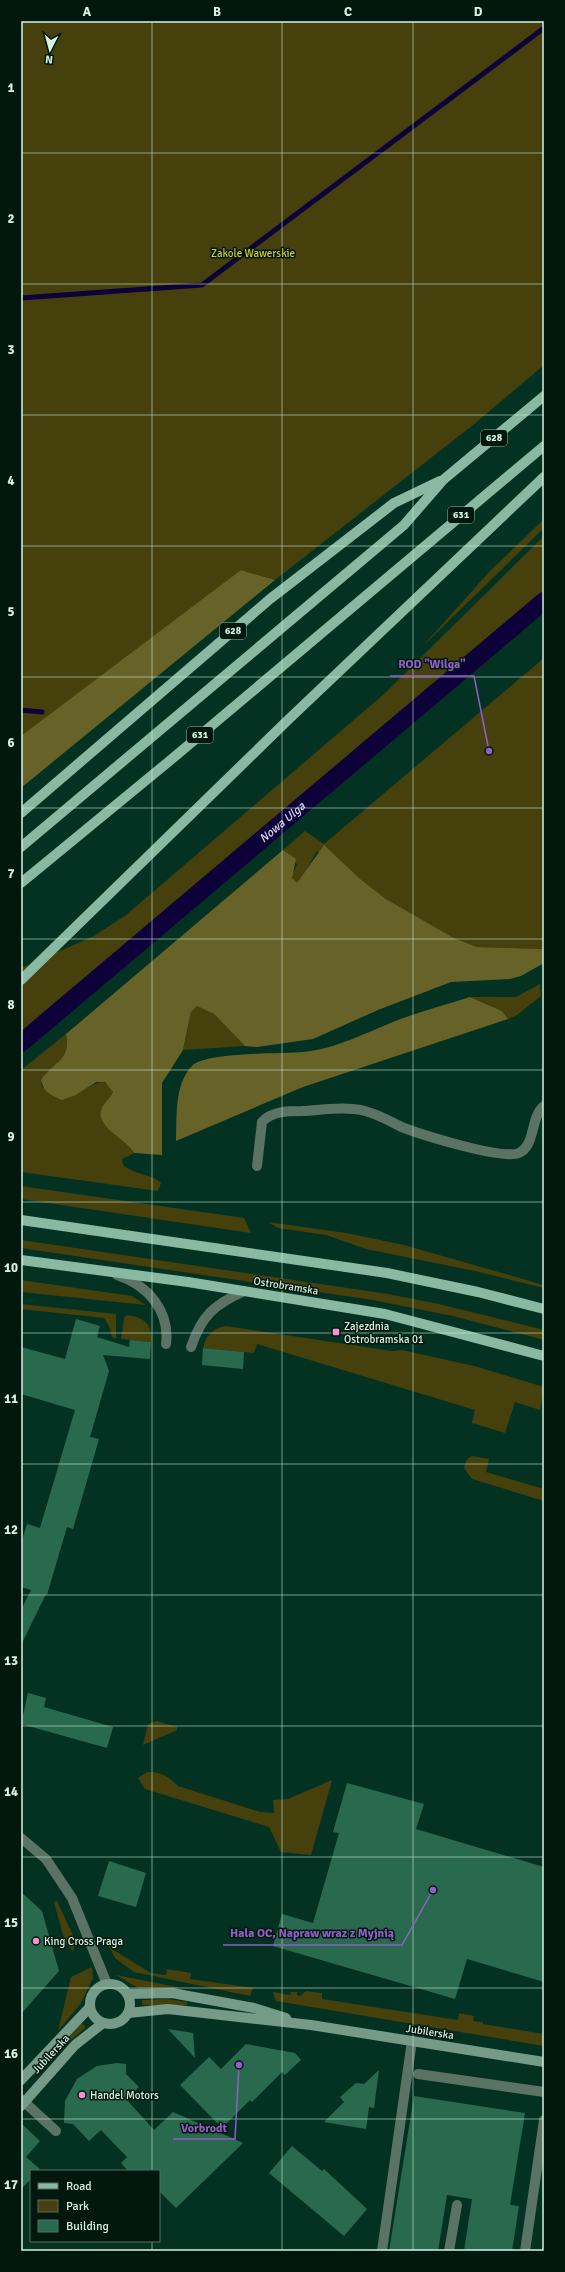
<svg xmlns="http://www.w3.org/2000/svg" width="565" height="2272" font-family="Signika,sans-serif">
	<rect width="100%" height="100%" fill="#043222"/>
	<g fill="#45400c">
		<polygon points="21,21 544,21 544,365 473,425 275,580 241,570 21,763"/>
		<polygon points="544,519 544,528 422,647 490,571"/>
		<polygon points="544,536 544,592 21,1032 21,968 94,936 126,915 383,695"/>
		<polygon points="544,658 544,949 477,947 454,938 386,899 359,878 317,851 302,878 297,883 293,882 292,875 297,864 283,850 305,831 324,844"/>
		<polygon points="540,984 541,996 517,1015 508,1019 502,1011 470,997 516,997"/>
		<polygon points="197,1006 214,1014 245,1046 183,1050 191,1012"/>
		<path d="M66 1034C71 1061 55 1061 41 1080L42 1087 76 1095C89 1088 104 1072 113 1092 110 1099 103 1103 101 1110 96 1128 127 1139 134 1153L122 1159 123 1165C135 1175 152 1174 161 1183L158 1191 21 1172V1070Z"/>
		<polygon points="21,1186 244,1218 251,1233 21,1199"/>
		<polygon points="268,1222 346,1233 404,1245 544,1285 544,1288 475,1271 366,1249 326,1235 278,1228"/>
		<polygon points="21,1240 388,1294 439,1304 544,1330 544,1340 453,1316 373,1300 21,1248"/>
		<polygon points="21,1280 132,1296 146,1305 21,1292"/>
		<polygon points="21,1304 116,1314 116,1339 112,1337 109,1326 104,1318 21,1309"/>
		<path d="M127 1315C144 1317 153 1325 151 1342L121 1339 124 1318Z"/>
		<path d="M226 1326 392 1351 402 1350 474 1366 544 1387 540 1410 515 1402 505 1433 472 1423 475 1410 257 1344 254 1353 203 1348C206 1335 213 1328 226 1326Z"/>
		<polygon points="472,1456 489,1459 486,1472 544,1489 544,1501 472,1479 464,1468 467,1459"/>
		<polygon points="157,1721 177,1727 177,1730 143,1745 148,1724"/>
		<path d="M147 1772C161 1771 169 1777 178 1786L260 1812 274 1813 273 1800 288 1799 332 1780 311 1855 281 1852 269 1827 145 1789 138 1778Z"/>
		<polygon points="57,1901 76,1942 73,1951 65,1942 54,1902"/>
		<polygon points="105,1939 109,1942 112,1949 151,1973 166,1975 167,1969 191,1973 190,1979 253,1988 250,1996 134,1972 115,1958"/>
		<polygon points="92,1967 93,1978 81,2003 58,2031 71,1977"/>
		<polygon points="116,1975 181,1988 138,1988"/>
		<polygon points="306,1991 322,1993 322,1999 458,2020 459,2013 474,2016 473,2021 483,2022 483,2024 544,2034 544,2046 276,2001 273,1992 290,1995 291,1992 297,1992 297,1995 300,1996"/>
		<polygon points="167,1999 187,2002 187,2005 142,2005 142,2000"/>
		<polygon points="81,2023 86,2027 68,2043 66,2041"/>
	</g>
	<g fill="#676227">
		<polygon points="241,570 275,580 21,788 21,736"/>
		<path d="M324 845 359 878 386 899 454 938 477 947 544 949V963L521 976 510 979 451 982 378 1010 313 1039 257 1047 245 1046 214 1014 197 1006 191 1012 183 1050 162 1083V1155L134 1153C127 1139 96 1128 101 1110 103 1103 110 1099 113 1092L105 1082H96L76 1095 62 1100C51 1095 44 1093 41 1080 54 1061 71 1061 66 1034L283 850 296 859 292 878 297 883Z"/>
		<path d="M470 997 502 1011 508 1019 303 1087 176 1141C177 1118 174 1084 192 1066 205 1052 281 1054 303 1052 336 1049 367 1032 398 1020 421 1011 446 1005 470 997Z"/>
	</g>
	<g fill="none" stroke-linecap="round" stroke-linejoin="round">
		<g stroke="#0e0039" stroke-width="5">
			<polyline points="21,298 202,285 544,28"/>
			<polyline points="21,710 42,712"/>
		</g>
		<path stroke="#0e0039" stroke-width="18" id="s1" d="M21 1043 544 601"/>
	</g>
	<g fill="#296a4f">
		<polygon points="76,1319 100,1326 97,1337 129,1347 130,1340 151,1342 150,1359 103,1355 109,1371 90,1437 99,1439 73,1529 67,1527 47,1595 46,1594 21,1645 21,1610 31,1590 21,1587 21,1544 27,1524 40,1528 75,1410 21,1394 21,1347 65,1359"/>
		<polygon points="203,1348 244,1352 243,1369 202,1365"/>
		<polygon points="28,1693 46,1698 44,1707 113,1727 107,1748 21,1724"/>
		<polygon points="347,1783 424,1804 416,1829 544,1867 544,1982 467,1959 455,1999 273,1946 282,1914 313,1923 339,1833 333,1832"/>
		<polygon points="109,1861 146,1873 136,1907 98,1896"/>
		<polygon points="21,1892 42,1911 59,1971 21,2014"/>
		<polygon points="168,2029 193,2033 195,2058"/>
		<polygon points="246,2044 295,2053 301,2060 285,2075 282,2072 252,2102 250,2100 222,2128 180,2085 209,2057 221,2069"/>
		<polygon points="117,2063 126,2064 126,2074 139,2087 126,2099 154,2130 173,2112 243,2143 176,2208 159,2191 159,2171 128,2171 121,2163 127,2157 101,2130 89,2141 73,2124 64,2123 65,2101 77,2079 97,2066"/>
		<polygon points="379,2070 374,2108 369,2107 366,2129 324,2122 344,2102 340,2097 356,2083 364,2084"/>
		<polygon points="414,2096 525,2113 510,2205 519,2206 512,2251 464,2251 472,2199 447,2195 438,2251 389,2251"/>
		<polygon points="21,2123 40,2141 26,2157 40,2169 38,2171 31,2171 31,2179 21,2189"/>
		<polygon points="292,2146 322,2171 324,2169 367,2209 344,2236 269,2173"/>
	</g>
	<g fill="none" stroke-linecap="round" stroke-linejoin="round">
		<g stroke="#5b7266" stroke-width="10">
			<path d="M257 1166 262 1122C272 1111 288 1111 302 1111 322 1110 346 1106 365 1111 380 1115 391 1122 404 1128 423 1135 502 1160 519 1153 536 1145 530 1117 544 1106"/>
			<path d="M117 1275C148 1285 170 1311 166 1344"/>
			<path d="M191 1347C202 1315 214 1305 244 1291"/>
			<polyline points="21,1838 46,1859 72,1898 107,1984"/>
			<polyline points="418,2074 544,2092"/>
			<polyline points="21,2099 56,2131"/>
			<polyline points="382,2251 412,2041"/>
			<polyline points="449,2251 457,2205"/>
			<polyline points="525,2251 544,2120"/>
		</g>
		<g stroke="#759a88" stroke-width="10">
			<circle cx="110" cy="2004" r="20"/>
			<polyline points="127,1994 172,1993 254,2008 286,2018"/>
			<polyline points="128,2013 168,2009 311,2025 544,2062"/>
			<polyline points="21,2080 90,2007"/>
			<polyline points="21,2106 75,2045 103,2023"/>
		</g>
		<g stroke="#89b9a2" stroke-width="10">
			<polyline points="21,813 270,599 394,503 440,481"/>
			<polyline points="21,847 404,525 443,480 544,396"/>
			<polyline points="21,883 167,763 544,446"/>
			<polyline points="21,980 290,718 544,477"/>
			<polyline points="21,1220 387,1273 478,1292 544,1309"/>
			<polyline points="21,1260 188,1282 385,1314 544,1356"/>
		</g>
	</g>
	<path fill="none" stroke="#d6f3e4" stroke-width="1" stroke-opacity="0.55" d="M152 21V2171M282 21V2251M413 21V2251M21 153H544M21 284H544M21 415H544M21 546H544M21 677H544M21 808H544M21 939H544M21 1070H544M21 1202H544M21 1333H544M21 1464H544M21 1595H544M21 1726H544M21 1857H544M21 1988H544M21 2119H544M152 2241V2251"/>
	<g fill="#f790cf" stroke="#02170e" stroke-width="1.5">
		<rect x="332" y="1328" width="8" height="8" rx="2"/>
		<circle cx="36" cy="1941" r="4"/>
		<circle cx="82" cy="2095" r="4"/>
	</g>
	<g text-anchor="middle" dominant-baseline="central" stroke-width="3" stroke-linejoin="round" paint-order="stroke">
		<g fill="#02170e" stroke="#96b1a4" stroke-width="1">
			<rect x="481" y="430" width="26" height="16" rx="3"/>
			<rect x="448" y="507" width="26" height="16" rx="3"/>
			<rect x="220" y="623" width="26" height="16" rx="3"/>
			<rect x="187" y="727" width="26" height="16" rx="3"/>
		</g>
		<g font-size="10" font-weight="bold" fill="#d6f3e4">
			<text x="494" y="438">628</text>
			<text x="461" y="515">631</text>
			<text x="233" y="631">628</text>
			<text x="200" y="735">631</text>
		</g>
		<g font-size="11" fill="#d8c92d" stroke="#02170e">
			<text x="253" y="253">Zakole Wawerskie</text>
		</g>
		<g font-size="11" fill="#d6f3e4" stroke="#02170e">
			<text transform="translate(286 1286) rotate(9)">Ostrobramska</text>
			<text transform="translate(430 2032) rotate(9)">Jubilerska</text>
			<text transform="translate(51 2054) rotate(-47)">Jubilerska</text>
		</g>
		<g font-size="11" fill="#d6f3e4" stroke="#02170e" text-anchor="start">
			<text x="344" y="1326">Zajezdnia<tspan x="344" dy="13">Ostrobramska 01</tspan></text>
			<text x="44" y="1941">King Cross Praga</text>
			<text x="90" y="2095">Handel Motors</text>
		</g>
		<g font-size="12" font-style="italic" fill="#d7d8f0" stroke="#02170e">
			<text stroke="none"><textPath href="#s1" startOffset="342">Nowa Ulga</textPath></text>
		</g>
	</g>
	<path fill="none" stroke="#925ec8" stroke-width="1.5" d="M489 751L474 676H390M433 1890L402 1945H223M239 2065L235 2139H173"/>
	<g fill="#925ec8" stroke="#02170e" stroke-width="1.5">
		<circle cx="489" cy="751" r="4"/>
		<circle cx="433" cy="1890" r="4"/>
		<circle cx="239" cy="2065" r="4"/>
	</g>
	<g font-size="12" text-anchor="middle" font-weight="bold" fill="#925ec8" stroke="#02170e" stroke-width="3" stroke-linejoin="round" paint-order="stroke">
		<text x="432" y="668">ROD "Wilga"</text>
		<text x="312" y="1937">Hala OC, Napraw wraz z Myjnią</text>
		<text x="204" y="2132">Vorbrodt</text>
	</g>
	<rect width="565" height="2272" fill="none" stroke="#02170e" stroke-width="44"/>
	<rect x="30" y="2170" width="130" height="72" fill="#02170e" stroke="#576f64"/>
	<rect x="38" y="2183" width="20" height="6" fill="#89b9a2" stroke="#576f64"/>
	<text x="66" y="2190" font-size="12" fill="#d6f3e4">Road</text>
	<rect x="38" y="2200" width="20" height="12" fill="#45400c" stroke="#576f64"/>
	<text x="66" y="2210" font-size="12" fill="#d6f3e4">Park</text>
	<rect x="38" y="2220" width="20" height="12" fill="#296a4f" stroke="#576f64"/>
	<text x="66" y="2230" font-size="12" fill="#d6f3e4">Building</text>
	<g transform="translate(50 50) rotate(186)" stroke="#02170e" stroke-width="3" paint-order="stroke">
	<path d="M0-3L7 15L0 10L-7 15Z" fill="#d6f3e4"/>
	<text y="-6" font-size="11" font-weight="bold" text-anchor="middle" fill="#d6f3e4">N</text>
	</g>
	<rect x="22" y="22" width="521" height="2228" fill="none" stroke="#d6f3e4" stroke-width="1.5"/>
	<g font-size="13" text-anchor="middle" font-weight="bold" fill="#d6f3e4">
		<text x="87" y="16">A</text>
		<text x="217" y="16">B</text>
		<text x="348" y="16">C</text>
		<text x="478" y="16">D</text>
		<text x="11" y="92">1</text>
		<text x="11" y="223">2</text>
		<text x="11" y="354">3</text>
		<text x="11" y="485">4</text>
		<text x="11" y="616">5</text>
		<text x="11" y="747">6</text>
		<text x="11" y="878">7</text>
		<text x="11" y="1009">8</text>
		<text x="11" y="1141">9</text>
		<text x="11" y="1272">10</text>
		<text x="11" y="1403">11</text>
		<text x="11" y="1534">12</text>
		<text x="11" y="1665">13</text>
		<text x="11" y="1796">14</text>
		<text x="11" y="1927">15</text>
		<text x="11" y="2058">16</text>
		<text x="11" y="2189">17</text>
	</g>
</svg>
